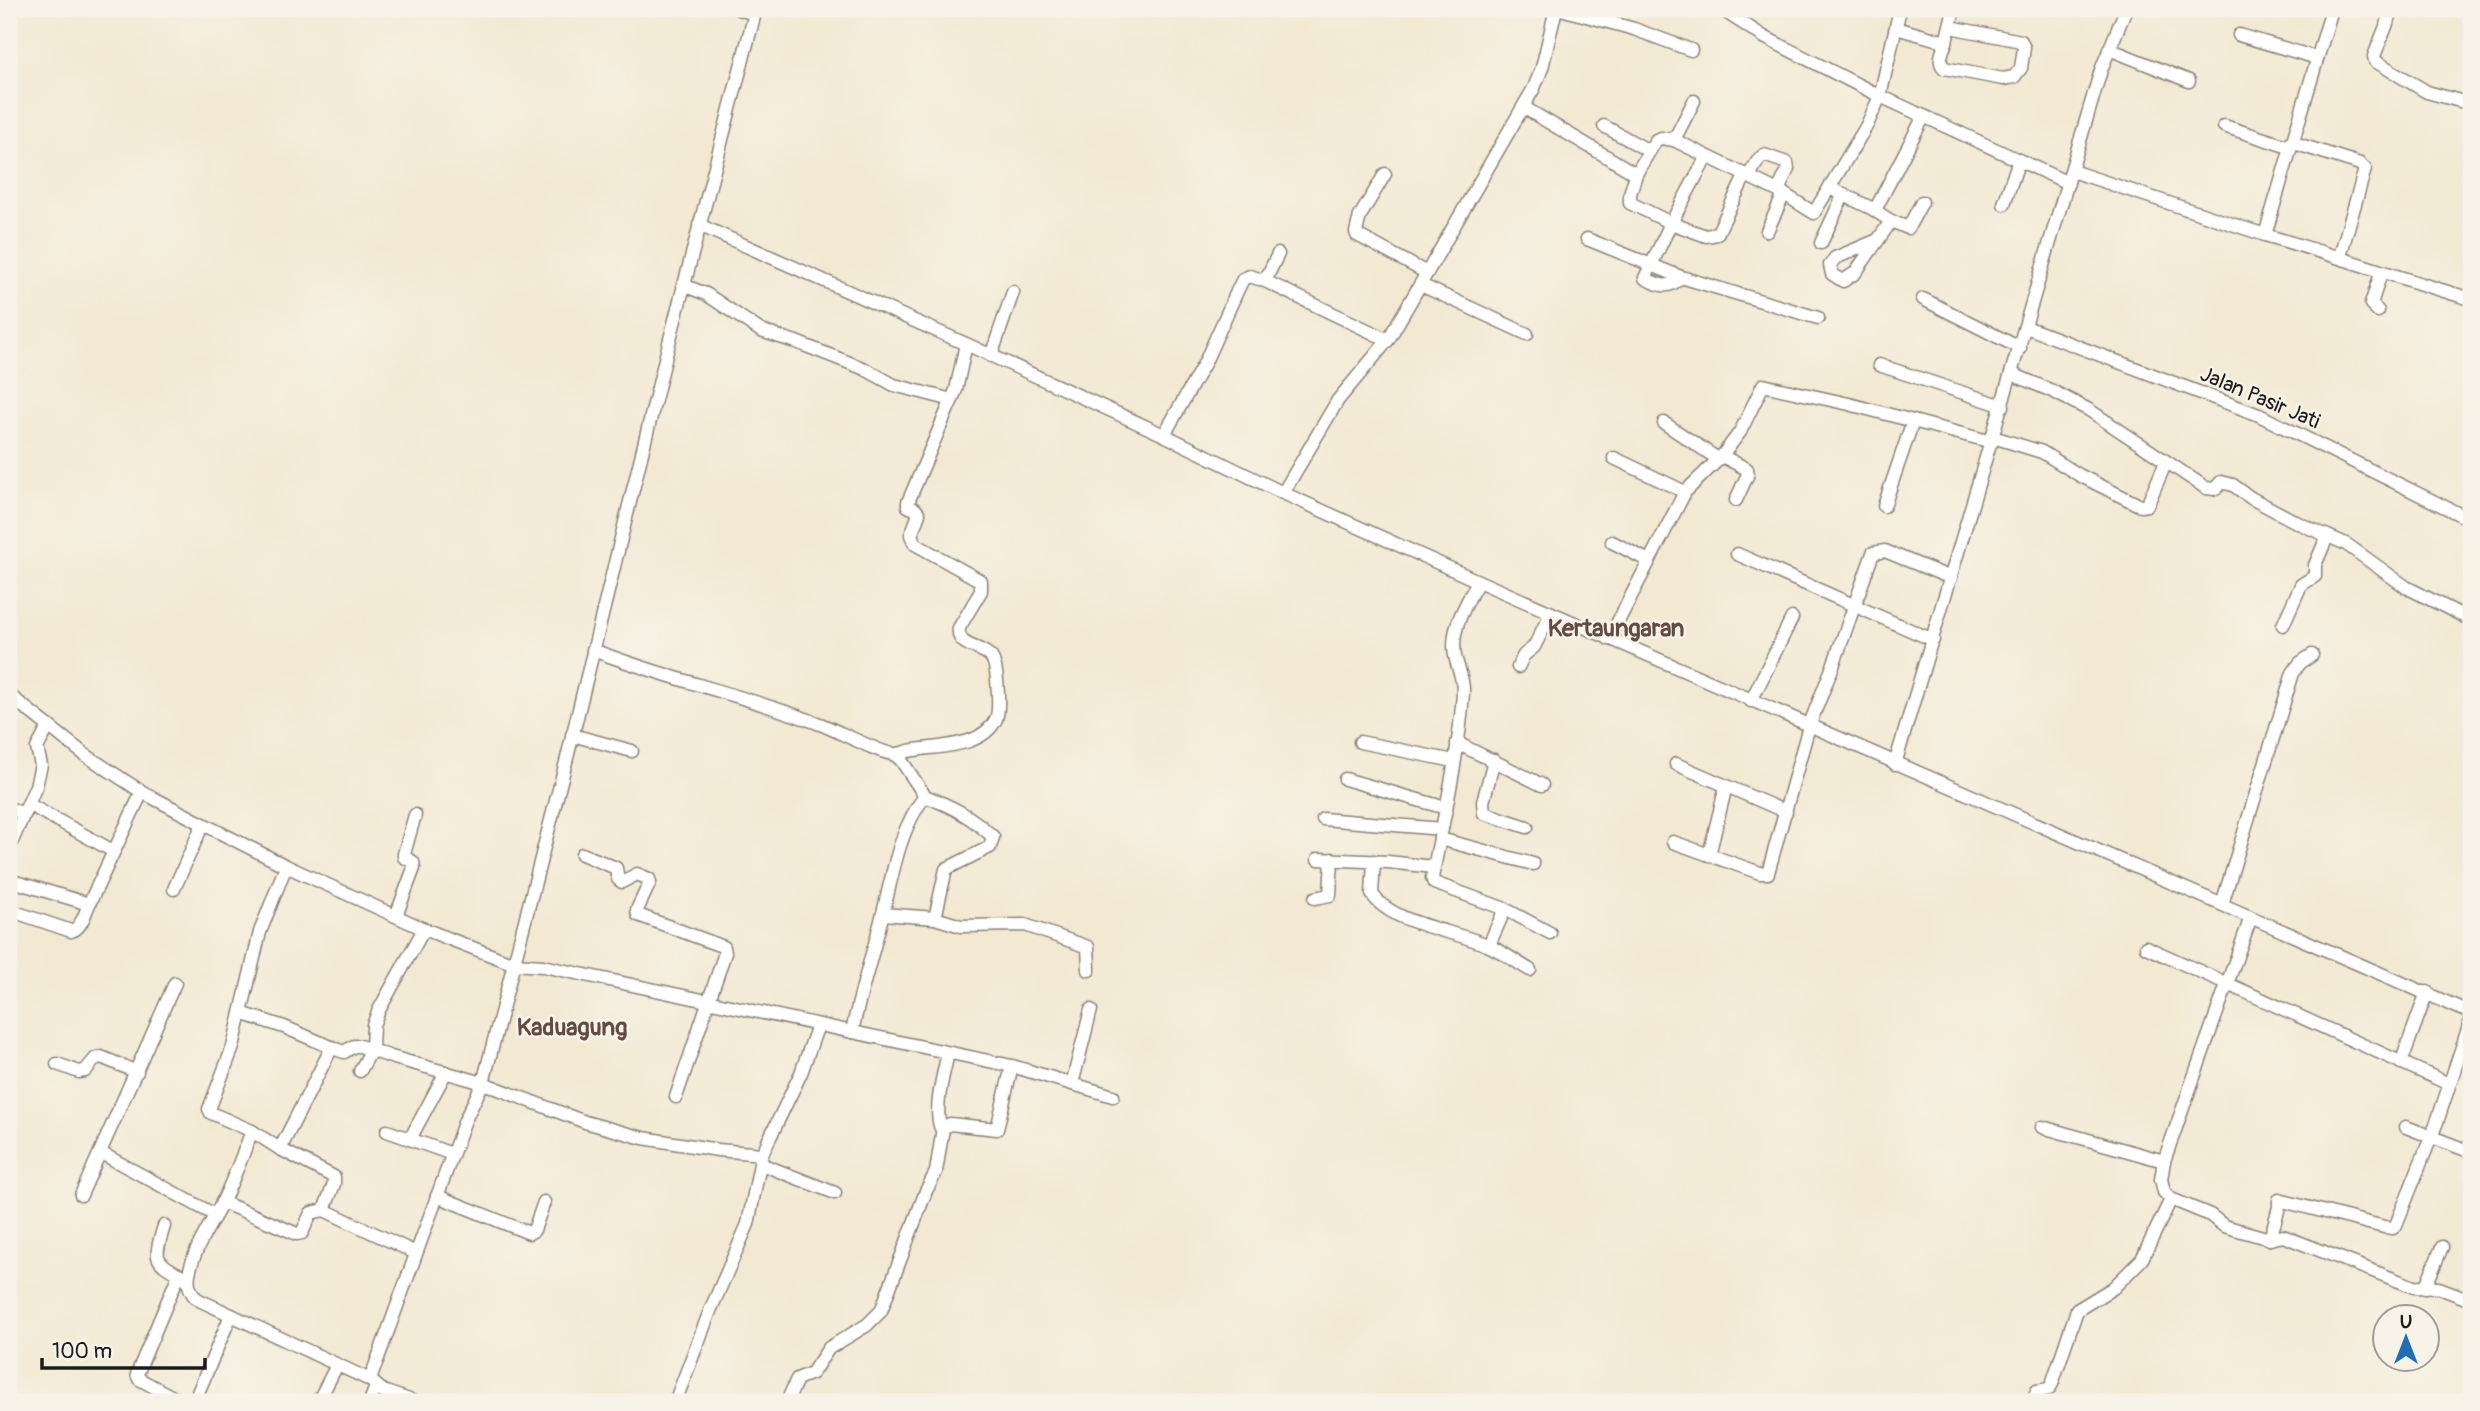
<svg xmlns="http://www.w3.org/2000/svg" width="2480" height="1411" font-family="Pangolin,sans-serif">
	<rect width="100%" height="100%" fill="#f7f3e8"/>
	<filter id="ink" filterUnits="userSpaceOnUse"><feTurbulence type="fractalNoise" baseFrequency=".0143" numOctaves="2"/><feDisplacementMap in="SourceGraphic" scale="14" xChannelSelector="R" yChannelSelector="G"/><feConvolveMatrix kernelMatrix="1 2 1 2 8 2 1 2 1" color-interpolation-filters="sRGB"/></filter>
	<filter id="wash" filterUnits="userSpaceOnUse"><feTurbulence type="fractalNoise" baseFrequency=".00686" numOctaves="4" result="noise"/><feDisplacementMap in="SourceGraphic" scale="28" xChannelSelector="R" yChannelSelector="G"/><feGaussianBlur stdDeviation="1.57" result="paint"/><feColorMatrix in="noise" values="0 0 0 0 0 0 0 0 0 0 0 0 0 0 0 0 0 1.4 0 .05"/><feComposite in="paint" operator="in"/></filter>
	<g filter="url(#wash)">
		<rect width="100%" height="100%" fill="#f3e9d3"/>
	</g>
	<g filter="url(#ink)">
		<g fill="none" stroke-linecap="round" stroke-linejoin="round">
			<g stroke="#888278" stroke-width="15">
				<g id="street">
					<polyline points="739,9 755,14"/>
					<polyline points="1561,9 1634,29 1691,50"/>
					<polyline points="1721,9 1764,37 1880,96 2068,183"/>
					<polyline points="2393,9 2374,56 2375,61 2427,92 2471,104"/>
					<polyline points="1896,28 1946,42 1954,9"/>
					<polyline points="2239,35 2317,58"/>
					<path d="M1946 42C1943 51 1937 61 1944 68L2003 79 2014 77 2021 68 2024 48 2021 41 1950 27"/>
					<polyline points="2109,49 2189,81"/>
					<path d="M1523 107 1636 174 1630 194V203L1671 223 1645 278C1659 286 1669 290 1681 277L1818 318"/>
					<polyline points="1604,126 1649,151"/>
					<polyline points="2224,126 2289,147"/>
					<polyline points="1674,140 1694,101"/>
					<polyline points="2291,142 2360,164 2365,169 2340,256"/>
					<polyline points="1706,158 1671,223 1706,236 1717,234 1745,176"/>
					<polyline points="2072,171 2265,235 2332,9"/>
					<polyline points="1385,174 1360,216 1356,232 1357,235 1427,273"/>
					<polyline points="1636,174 1656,140 1661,138 1674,140 1784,194 1814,213 1867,125 1880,96 1900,9"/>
					<polyline points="1748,177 1759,159 1764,155 1787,163 1788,169 1778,191"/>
					<polyline points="1830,188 1871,208 1891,221 1878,240"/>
					<polyline points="2004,204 2019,160"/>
					<polyline points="1875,210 1924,116"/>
					<polyline points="1891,221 1908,228 1922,202"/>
					<polyline points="699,225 966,344 1164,435 1283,493 1478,581 2471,1013"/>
					<polyline points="1767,231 1784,194"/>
					<path d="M2265 235C2334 255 2402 279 2471 299"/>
					<polyline points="1587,239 1681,277"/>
					<polygon points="1878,240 1855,273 1843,281 1832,274 1830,265 1835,258"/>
					<polyline points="1821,243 1844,194"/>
					<polyline points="1265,281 1278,254"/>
					<polyline points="683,285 706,294 761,331 796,342 865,369 894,385 952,400"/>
					<polyline points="1421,285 1527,334"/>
					<polyline points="1923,299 2020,348"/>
					<polyline points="2378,311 2371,304 2381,273"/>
					<polyline points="2026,327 2259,415 2471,520"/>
					<polyline points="991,356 1013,292"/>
					<polyline points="1879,365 2003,406"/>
					<polyline points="2012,374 2052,391 2089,410 2206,488 2215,489 2221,482 2233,485 2251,498 2298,523 2346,544 2406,587 2471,620"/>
					<polyline points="1664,423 1718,459"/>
					<polyline points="1164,435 1205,362 1239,287 1243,279 1250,276 1265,281 1388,340"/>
					<polyline points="1993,437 2042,452 2079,475 2141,506 2147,505 2149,501 2166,462"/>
					<polyline points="1722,456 1747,469 1748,474 1736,500"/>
					<polyline points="1614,458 1685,492"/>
					<polyline points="1283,493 1338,400 1388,340 1534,88 1542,68 1556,9"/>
					<polyline points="1884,506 1913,421"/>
					<polyline points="1612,542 1649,561"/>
					<polyline points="1737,554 1933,640"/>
					<path d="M1478 581C1466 605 1450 628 1455 656 1458 669 1464 680 1463 693 1459 755 1444 817 1432 878L1434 883 1505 909 1489 945"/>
					<polyline points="2283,625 2301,585 2315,576 2315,565 2327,537"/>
					<polyline points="1609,639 1685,492 1722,456 1740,432 1763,385 1849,404 1992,442"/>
					<path d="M593 650C668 679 746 696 820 724 836 730 881 754 894 754 900 755 908 750 915 750 940 746 983 747 996 719 1000 710 998 665 991 657 981 645 956 648 959 628L981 591V581L915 544 911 535 919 514 916 510 908 506V502L956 390 966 344"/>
					<polyline points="1518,667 1524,655 1534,647 1551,613"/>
					<polyline points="9,695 84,754 142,792 203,824 286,866 424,929 514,964 543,966 1012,1066 1113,1096"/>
					<polyline points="1751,701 1792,618"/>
					<polyline points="572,735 632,751"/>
					<polyline points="1360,742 1454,761"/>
					<polyline points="1457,743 1542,785"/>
					<polyline points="1494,760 1483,802 1484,813 1527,827"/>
					<polyline points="1676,764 1786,812"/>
					<polyline points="1895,764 2101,70 2126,9"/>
					<polyline points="1345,779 1446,808"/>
					<polyline points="28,804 113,851"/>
					<polyline points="9,808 25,814"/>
					<polyline points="1323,819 1442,829"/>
					<polyline points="1440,839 1533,864"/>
					<polyline points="1673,842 1760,873 1768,873 1809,726 1833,666 1873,553 1885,551 1951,578"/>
					<polyline points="9,848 36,786 41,765 37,748 49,726"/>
					<polyline points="582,854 616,868 618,879 622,882 637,874 649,879 650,882 637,910 638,915 724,947 725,953 676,1097"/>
					<polyline points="1709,855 1726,786"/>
					<polyline points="1318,859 1388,862 1434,867"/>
					<path d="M1374 861 1372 894C1391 924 1456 931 1487 945 1502 951 1516 962 1530 970"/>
					<path d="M286 866 260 932 233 1047 209 1109 211 1113 252 1131C243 1154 234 1178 223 1201 211 1224 194 1248 189 1274 187 1284 190 1292 197 1299L370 1380 465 1120 483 1083 567 758 670 339 756 9"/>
					<polyline points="9,880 89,904 142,792"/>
					<polyline points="174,889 203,824"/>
					<polyline points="1315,898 1330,895 1332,859"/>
					<polyline points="2222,904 2293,673 2300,663 2312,655"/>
					<polyline points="1505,909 1550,933"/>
					<path d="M9 910 71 931C81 929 85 914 89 904"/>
					<path d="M883 914 935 918 946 869 990 847 993 837C971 816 953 807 925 796"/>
					<polyline points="396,916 414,868 413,862 404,857 404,854 415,815"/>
					<polyline points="2251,917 2164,1161 2161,1179 2164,1192 2171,1199 2210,1215 2224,1226 2270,1239 2283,1236 2414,1287 2439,1288 2471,1300"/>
					<polyline points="935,918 961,926 1025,925 1088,947 1089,970"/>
					<polyline points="2146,947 2449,1084"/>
					<polyline points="241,1013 284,1027 338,1050 344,1052 354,1046 360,1046 391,1057 483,1083 585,1122 643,1138 718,1150 762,1154 801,1073 818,1025"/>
					<path d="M852 1032C860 993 872 956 882 917 893 875 898 831 925 796L901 760 894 754"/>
					<polyline points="2401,1063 2427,992"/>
					<polyline points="57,1064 79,1072 85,1071 96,1058 101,1057 137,1072"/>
					<polyline points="360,1071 372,1049 373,1025 379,1010 424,929"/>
					<polyline points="1072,1084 1091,1010"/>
					<polyline points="2042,1127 2164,1161"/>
					<polyline points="2406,1127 2471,1152"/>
					<path d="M942 1130C932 1113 944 1072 948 1053"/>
					<polyline points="252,1131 280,1149 334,1177 334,1184 324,1210"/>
					<polyline points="387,1131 452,1154"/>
					<polyline points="410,1139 446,1072"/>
					<polyline points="280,1149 332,1047"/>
					<polyline points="101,1153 215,1215"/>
					<polyline points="761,1164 835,1193"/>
					<polyline points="81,1195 175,983"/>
					<polyline points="437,1196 529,1233 534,1230 544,1202"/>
					<polyline points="222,1202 297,1234 302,1233 311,1213 324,1210 416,1253"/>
					<path d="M164 1226C153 1262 154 1260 185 1278"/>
					<polyline points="2270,1239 2279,1207 2279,1200 2384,1227 2393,1228 2396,1225 2437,1122 2471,1020"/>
					<polyline points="179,1274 137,1374 139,1379 182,1402"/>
					<polyline points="2425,1288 2442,1247"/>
					<polyline points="370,1380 383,1391 415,1402"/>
					<polyline points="194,1402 231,1315"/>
					<polyline points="318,1402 337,1365"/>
					<polyline points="370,1402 376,1386"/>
					<polyline points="675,1402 710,1311 748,1224 762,1154"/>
					<polyline points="787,1402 797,1379 812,1373 829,1348 867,1325 881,1311 926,1191 936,1172 943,1128 950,1124 997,1129 1012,1066"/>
					<polyline points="2032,1402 2037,1391 2049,1389 2052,1384 2077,1310 2113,1288 2142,1259 2171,1199"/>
				</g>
			</g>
			<use href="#street" stroke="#fff" stroke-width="12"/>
		</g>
	</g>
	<g text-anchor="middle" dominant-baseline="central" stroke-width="5" stroke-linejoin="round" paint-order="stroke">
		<g font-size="21" fill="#1c1c1c" stroke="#f7f3e8">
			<text transform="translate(2260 398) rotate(23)">Jalan Pasir Jati</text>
		</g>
		<g font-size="24" font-weight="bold" fill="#624b42" stroke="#f7f3e8">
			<text x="1616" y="628">Kertaungaran</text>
			<text x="572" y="1027">Kaduagung</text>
		</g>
	</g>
	<rect width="2480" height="1411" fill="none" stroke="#f7f3e8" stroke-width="35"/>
	<g transform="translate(2406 1338)"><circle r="33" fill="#f7f3e8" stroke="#9f9d96" stroke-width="2"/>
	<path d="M0-5L12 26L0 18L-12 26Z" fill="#1f6fb2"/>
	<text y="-10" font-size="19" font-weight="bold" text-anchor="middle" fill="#1c1c1c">U</text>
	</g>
	<path d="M42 1358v10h163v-10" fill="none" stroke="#1c1c1c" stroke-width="3.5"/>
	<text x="52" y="1358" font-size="21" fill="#1c1c1c" stroke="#f7f3e8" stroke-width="5" paint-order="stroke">100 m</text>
</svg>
